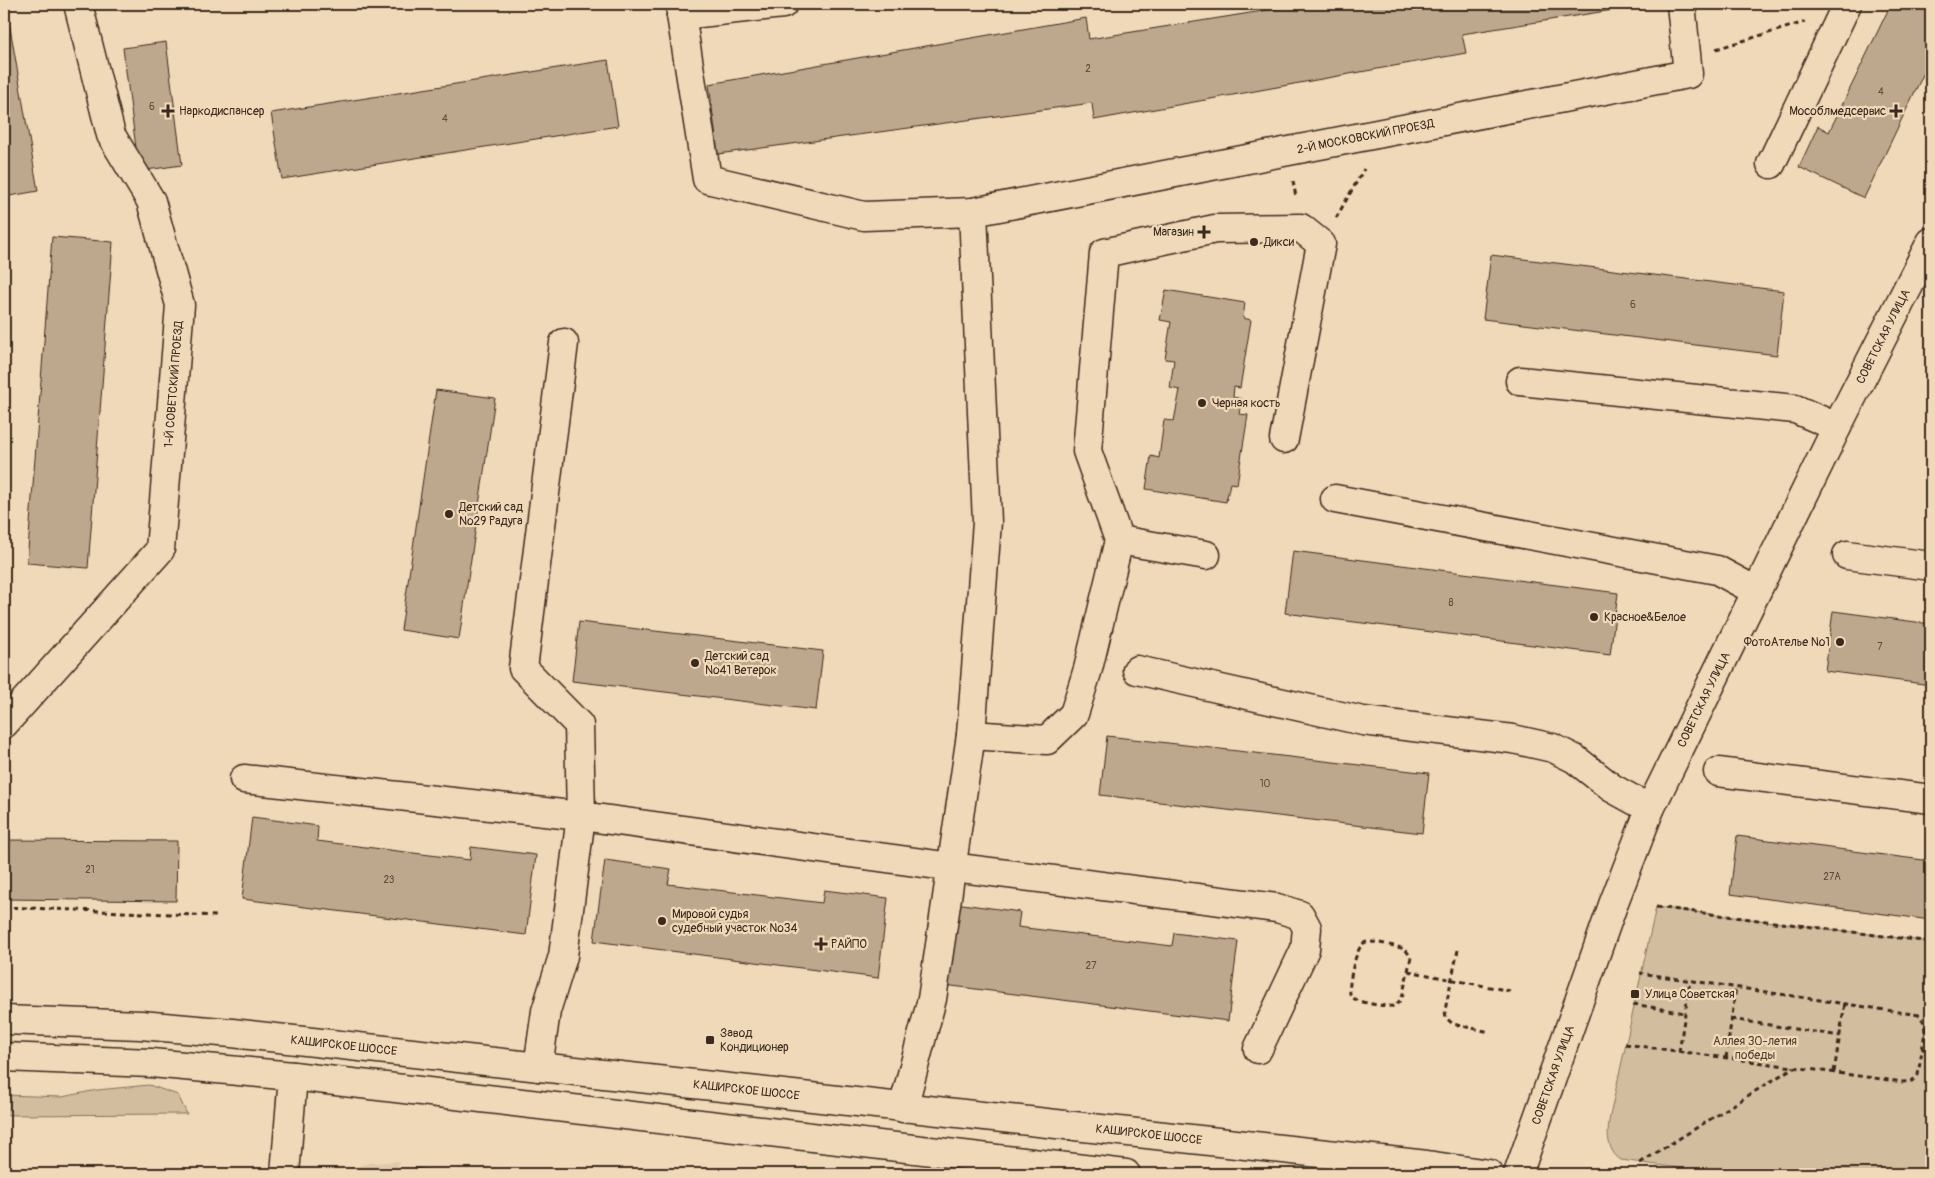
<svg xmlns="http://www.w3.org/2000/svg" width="1935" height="1178" font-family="Pangolin,sans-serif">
	<rect width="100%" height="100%" fill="#f0d9b8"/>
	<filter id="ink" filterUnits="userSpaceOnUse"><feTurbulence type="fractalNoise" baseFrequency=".02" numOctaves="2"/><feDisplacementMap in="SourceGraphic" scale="10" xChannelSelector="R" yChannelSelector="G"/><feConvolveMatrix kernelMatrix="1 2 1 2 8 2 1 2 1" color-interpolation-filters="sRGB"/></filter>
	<g filter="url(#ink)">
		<polygon fill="#e1caab" points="399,1161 397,1174 332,1174 369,1163"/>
		<g fill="#d2bd9f" stroke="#86745e">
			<path d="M1656 907 1931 942V1174H1723L1621 1160C1606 1150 1607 1132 1610 1116Z"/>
			<polygon points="149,1085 178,1095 187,1114 4,1115 4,1095 62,1097 97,1090"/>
		</g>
		<g fill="#bea88d" stroke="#3b2a1e">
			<polygon points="4,4 6,4 38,191 4,197"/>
			<polygon points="1306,4 1644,4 1644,5 1462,34 1466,53 1094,120 1092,103 718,154 709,84 1086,18 1089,39"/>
			<polygon points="1891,4 1931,4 1931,58 1864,198 1799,167 1818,126 1829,132"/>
			<polygon points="166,42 182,165 139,171 123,48"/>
			<polygon points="608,60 618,126 282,179 271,113"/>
			<polygon points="52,237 113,242 88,568 27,563"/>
			<polygon points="1491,255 1784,291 1777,355 1483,319"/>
			<polygon points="1166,290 1245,303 1243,318 1251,320 1240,388 1234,387 1233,397 1242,399 1239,414 1248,415 1237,484 1230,483 1226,502 1146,489 1151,456 1159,458 1164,420 1174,421 1180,390 1170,388 1174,360 1165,359 1171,322 1160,320"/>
			<polygon points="436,390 495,398 459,639 401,630"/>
			<polygon points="1293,551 1618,593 1610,655 1285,613"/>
			<polygon points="1833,611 1931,624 1931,685 1825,671"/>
			<polygon points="579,622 823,651 816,710 572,681"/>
			<polygon points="1107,736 1429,773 1422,833 1100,795"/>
			<polygon points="252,817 318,826 317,841 470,860 471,847 536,855 526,935 242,899"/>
			<polygon points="1737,836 1931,861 1931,920 1730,894"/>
			<polygon points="4,840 177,841 176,901 4,899"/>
			<polygon points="605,860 671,869 668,884 822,903 824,890 888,898 878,978 594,941"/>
			<polygon points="955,903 1020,912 1018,927 1172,946 1174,933 1238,941 1228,1021 944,985"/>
			<polygon points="414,1168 461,1174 413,1174"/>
		</g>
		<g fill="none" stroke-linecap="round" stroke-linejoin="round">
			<g stroke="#3b2a1e" stroke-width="31">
				<g id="minor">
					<polyline points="681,4 681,15 783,4"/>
					<path id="s1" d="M681 15 707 179 864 216 973 212 1688 74 1681 4"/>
					<polyline points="1771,164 1847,4"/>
					<polyline points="564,343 523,668 579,725 581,816 952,867 1277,908 1300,915 1307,928 1305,949 1258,1049"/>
					<polyline points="1520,381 1795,409 1837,427"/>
					<polyline points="1335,499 1717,570 1756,591"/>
					<polyline points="1119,540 1206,555"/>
					<polyline points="1847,555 1931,566"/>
					<polyline points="1137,670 1363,721 1513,739 1553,748 1575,759 1612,788 1650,809"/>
					<path id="s2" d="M4 724 160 550 180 305 151 201 111 135 78 4"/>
					<polyline points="971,735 1047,740 1074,714 1088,669 1119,540 1087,451 1104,253 1215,229 1301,228 1321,244 1284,439"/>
					<polyline points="1718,772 1931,799"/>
					<polyline points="244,779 581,816 563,956 546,1011 538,1067"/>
					<polyline points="903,1108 932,999 971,735 987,522 973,212"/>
					<polyline points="285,1174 293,1076"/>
					<path id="s3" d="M1518 1174 1614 902 1650 809 1837 427 1931 242"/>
				</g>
			</g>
			<g stroke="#3b2a1e" stroke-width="31">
				<g id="major">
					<path id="s4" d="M4 1020 141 1025 232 1033 1427 1165 1489 1174"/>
					<polyline points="4,1057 151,1063 293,1076 1126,1174"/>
				</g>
			</g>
			<g stroke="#3b2a1e" stroke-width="3" stroke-dasharray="5 4" stroke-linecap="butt">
				<polyline points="1716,49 1805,22"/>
				<polyline points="1293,181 1296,197"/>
				<polyline points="1336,218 1364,169"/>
				<polyline points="4,907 218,916"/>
				<polyline points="1656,907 1931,942"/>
				<polyline points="1458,950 1445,1010 1446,1018 1453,1024 1490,1032"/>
				<path d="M1408 971 1411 957 1405 949C1397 947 1371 939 1364 943 1356 946 1346 990 1351 996 1356 1003 1387 1007 1395 1006L1402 998 1408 971 1510 991"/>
				<polyline points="1633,1004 1685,1013"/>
				<polyline points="1731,1019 1840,1036"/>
				<polyline points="1625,1044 1903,1082 1912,1081 1918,1075 1925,1032 1924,1022 1919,1015 1640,973"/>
				<polyline points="1922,1049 1931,1050"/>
				<polyline points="1679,1052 1690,981"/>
				<polyline points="1726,1058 1736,987"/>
				<polyline points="1834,1072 1845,1003"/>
				<polyline points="1640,1163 1794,1067"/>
			</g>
			<use href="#minor" stroke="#f0d9b8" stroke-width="28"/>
			<use href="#major" stroke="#f0d9b8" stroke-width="28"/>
		</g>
	</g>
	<g fill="#3b2a1e" stroke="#f0d9b8" stroke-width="2">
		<path d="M165.5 103.5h5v5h5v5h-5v5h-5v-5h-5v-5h5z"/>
		<path d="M1893.5 103.5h5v5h5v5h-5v5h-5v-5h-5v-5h5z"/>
		<path d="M1201.5 224.5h5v5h5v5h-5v5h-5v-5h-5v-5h5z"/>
		<circle cx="1254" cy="242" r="5"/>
		<circle cx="1202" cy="403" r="5"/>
		<circle cx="449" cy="514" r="5"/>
		<circle cx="1594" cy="617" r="5"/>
		<circle cx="1840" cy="642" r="5"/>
		<circle cx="695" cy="663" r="5"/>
		<circle cx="662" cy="921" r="5"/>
		<path d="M818.5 936.5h5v5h5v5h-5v5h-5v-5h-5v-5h5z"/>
		<rect x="1630" y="989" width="10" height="10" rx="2.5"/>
		<rect x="705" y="1035" width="10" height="10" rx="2.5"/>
	</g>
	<g text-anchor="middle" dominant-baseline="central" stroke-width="4.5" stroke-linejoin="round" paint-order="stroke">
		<g font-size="10" fill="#5c4a3a">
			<text x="1088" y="69">2</text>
			<text x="1881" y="92">4</text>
			<text x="152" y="107">6</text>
			<text x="445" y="119">4</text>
			<text x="1633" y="305">6</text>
			<text x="1451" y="603">8</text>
			<text x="1880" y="647">7</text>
			<text x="1265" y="784">10</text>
			<text x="90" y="870">21</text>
			<text x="1832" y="877">27А</text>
			<text x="389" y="880">23</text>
			<text x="1091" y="966">27</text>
		</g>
		<g font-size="12" fill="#3b2a1e" stroke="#f0d9b8" text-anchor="start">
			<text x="179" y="111">Наркодиспансер</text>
			<text x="1886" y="111" text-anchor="end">Мособлмедсервис</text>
			<text x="1194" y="232" text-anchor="end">Магазин</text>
			<text x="1264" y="242">Дикси</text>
			<text x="1212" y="403">Черная кость</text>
			<text x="459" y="507">Детский сад<tspan x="459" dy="14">№29 Радуга</tspan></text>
			<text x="1604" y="617">Красное&amp;Белое</text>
			<text x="1830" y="642" text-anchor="end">ФотоАтелье №1</text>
			<text x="705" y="656">Детский сад<tspan x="705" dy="14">№41 Ветерок</tspan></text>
			<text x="672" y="914">Мировой судья<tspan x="672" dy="14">судебный участок №34</tspan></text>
			<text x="831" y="944">РАЙПО</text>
			<text x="1645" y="994">Улица Советская</text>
			<text x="720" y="1033">Завод<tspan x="720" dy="14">Кондиционер</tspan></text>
		</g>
		<g font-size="12" fill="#3b2a1e" stroke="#f0d9b8">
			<text stroke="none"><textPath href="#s1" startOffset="836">2-Й МОСКОВСКИЙ ПРОЕЗД</textPath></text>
			<text stroke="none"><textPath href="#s3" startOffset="915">СОВЕТСКАЯ УЛИЦА</textPath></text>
			<text stroke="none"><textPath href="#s2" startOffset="400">1-Й СОВЕТСКИЙ ПРОЕЗД</textPath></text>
			<text stroke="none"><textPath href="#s3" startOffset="510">СОВЕТСКАЯ УЛИЦА</textPath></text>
			<text stroke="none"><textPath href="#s4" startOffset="341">КАШИРСКОЕ ШОССЕ</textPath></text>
			<text stroke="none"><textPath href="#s3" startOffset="105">СОВЕТСКАЯ УЛИЦА</textPath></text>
			<text stroke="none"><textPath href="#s4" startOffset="746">КАШИРСКОЕ ШОССЕ</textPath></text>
			<text stroke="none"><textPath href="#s4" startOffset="1151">КАШИРСКОЕ ШОССЕ</textPath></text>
		</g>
		<g font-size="12" fill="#524031" stroke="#f0d9b8">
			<text x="1755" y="1041">Аллея 30-летия<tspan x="1755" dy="14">победы</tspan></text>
		</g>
	</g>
	<rect width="1935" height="1178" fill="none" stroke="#f0d9b8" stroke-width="20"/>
	<rect x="10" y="10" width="1915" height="1158" fill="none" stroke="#3b2a1e" stroke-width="2" filter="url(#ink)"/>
</svg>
